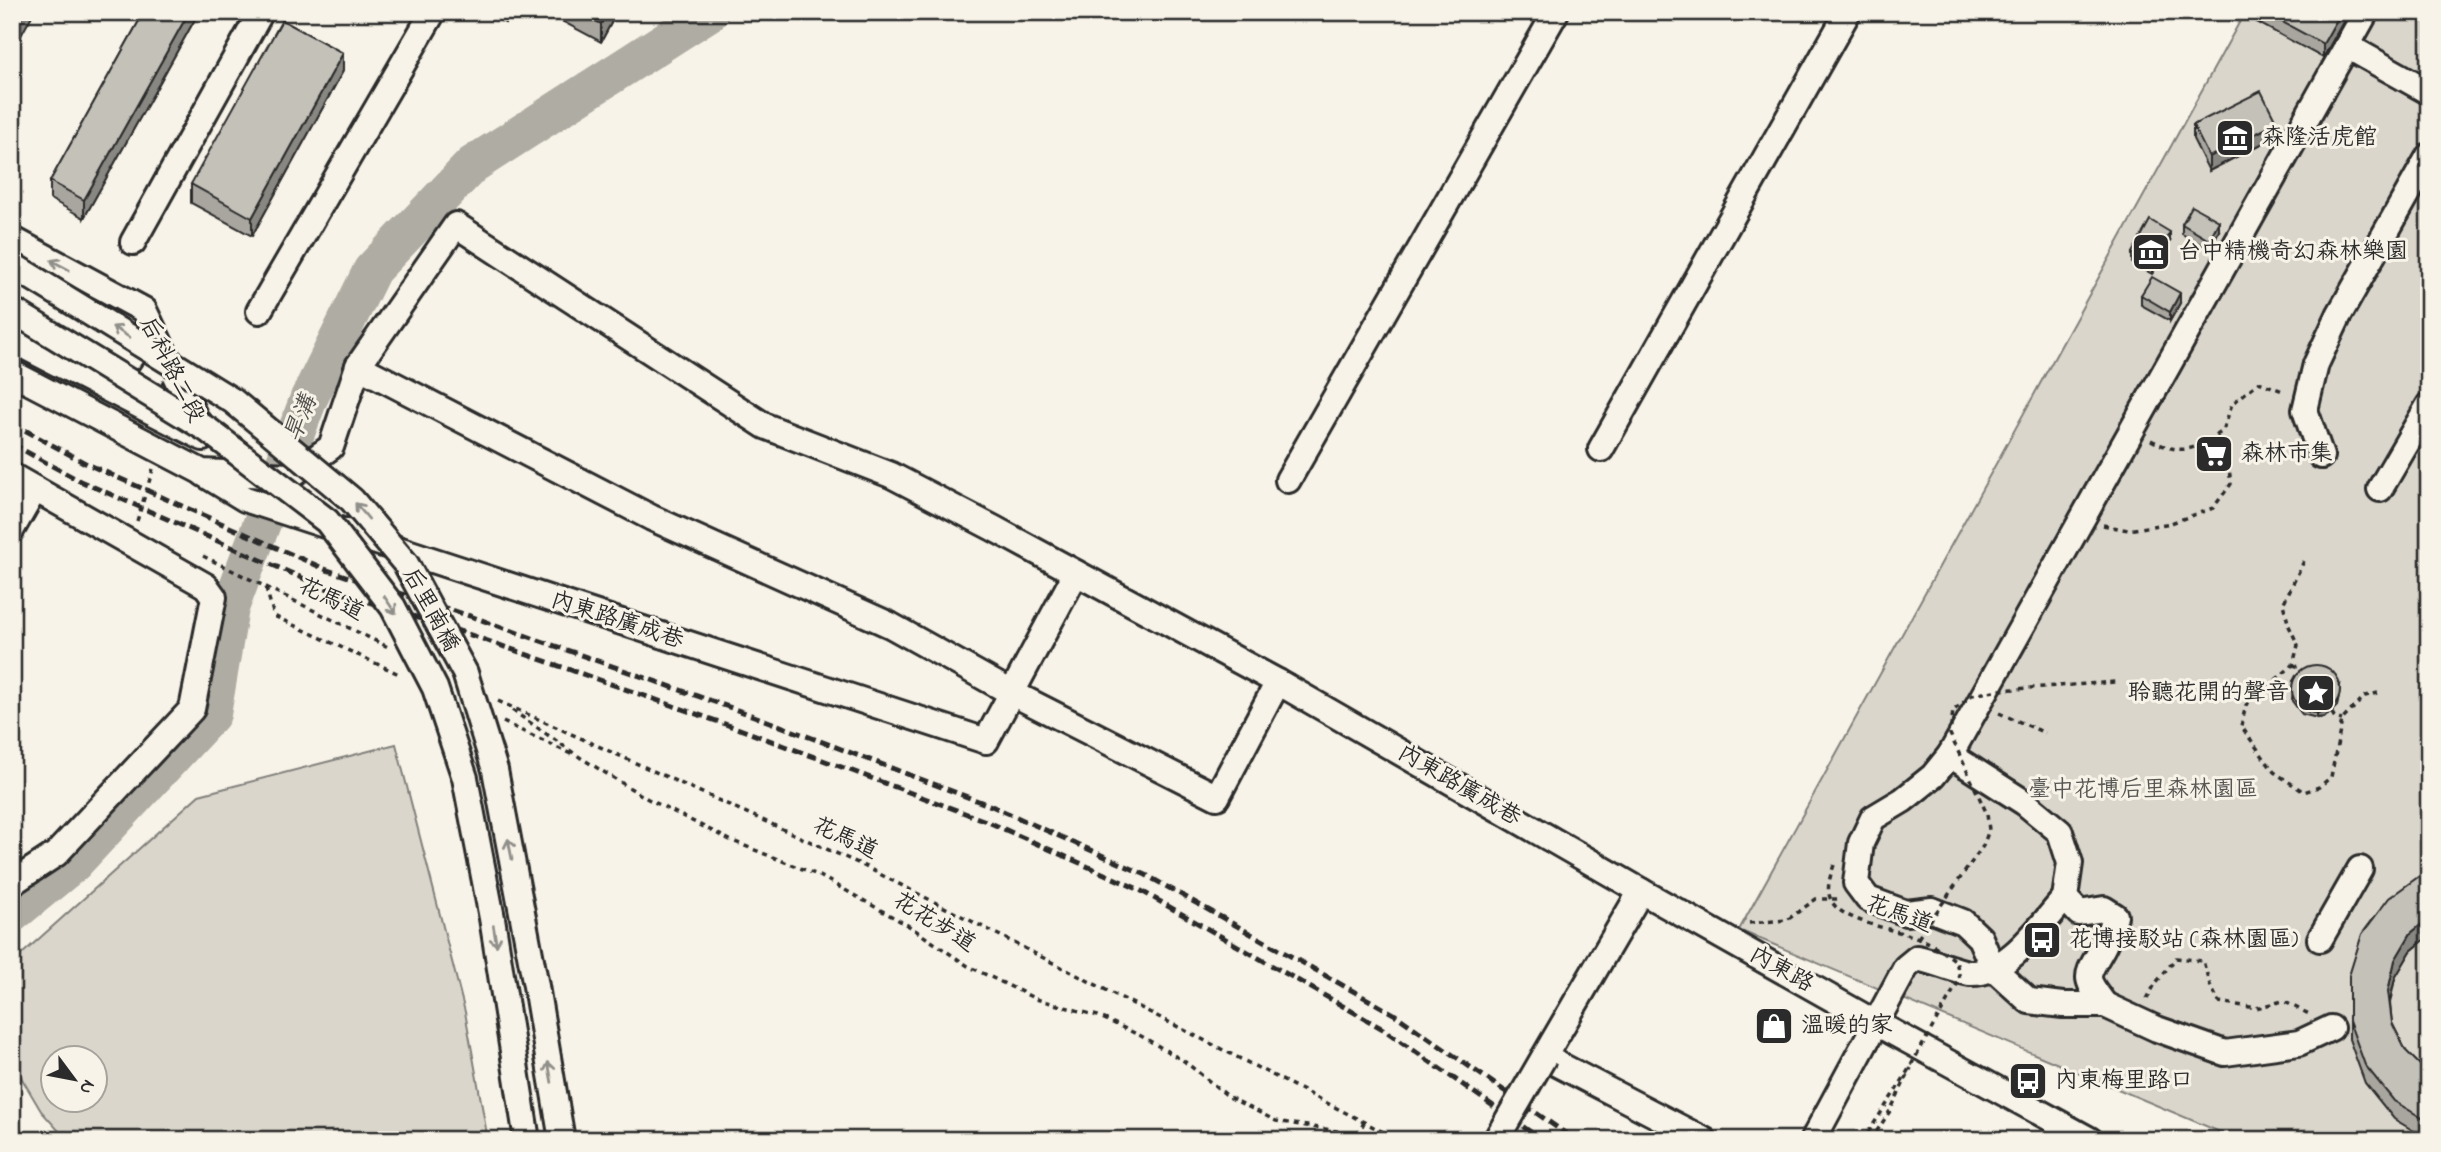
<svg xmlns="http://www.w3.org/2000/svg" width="2441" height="1152" font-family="'Indie Flower','LXGW WenKai TC',sans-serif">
	<rect width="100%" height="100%" fill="#f7f3e8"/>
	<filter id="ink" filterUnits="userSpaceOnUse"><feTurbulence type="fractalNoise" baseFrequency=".0143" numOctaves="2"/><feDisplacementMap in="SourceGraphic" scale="14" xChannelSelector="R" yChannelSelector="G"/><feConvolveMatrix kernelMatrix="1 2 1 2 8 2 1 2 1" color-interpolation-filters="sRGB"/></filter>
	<g filter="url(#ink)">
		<g fill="#dad6cc" stroke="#82807c" stroke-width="2" fill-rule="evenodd">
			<polygon points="2245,12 2429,12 2429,1140 2239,1140 1739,930"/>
			<path d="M396 744 465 1012 488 1140H67L41 1111 12 1062V963L199 795ZM52 1058H94V1100H52Z"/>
		</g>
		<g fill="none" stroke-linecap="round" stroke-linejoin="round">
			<polyline stroke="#afaca4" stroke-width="38" points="12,914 74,863 212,714 230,608 309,398 372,270 472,165 710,12"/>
			<g stroke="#2b2b2b" stroke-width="30">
				<g id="minor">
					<polyline points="2347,46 2429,92"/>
					<polyline points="12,239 144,310 203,434"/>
					<polyline points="133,242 261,12"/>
					<polyline points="259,311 433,12"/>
					<polyline points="12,340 203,438"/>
					<polyline points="358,366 652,518 890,625 1012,693 1217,797 1278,682"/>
					<polyline points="12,373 202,472 290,476 331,447 358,366 456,225 765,426 891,475 993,528 1278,682 1641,891"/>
					<polyline points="119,387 147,381 165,354"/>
					<polyline points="1601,449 1848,12"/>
					<polyline points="2321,456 2305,410 2316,364 2339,315 2429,156"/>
					<polyline points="204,474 245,499 986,741 1076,573"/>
					<polyline points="12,476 206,586 214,597 192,709 56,854 12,883"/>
					<polyline points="1288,480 1556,12"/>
					<polyline points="2380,489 2429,405"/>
					<polyline points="12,529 35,489"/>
					<path d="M1950 755 2025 803 2060 832 2070 863 2065 898 2079 913 2104 909 2115 916C2111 926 2108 938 2103 947 2086 978 2082 975 2105 1005"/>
					<polyline points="2320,939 2360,869"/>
					<polyline points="2331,1028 2299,1043 2225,1053 2157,1029 2105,1005 2063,1005 2029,1001 1993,968 1980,938 1963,922 1932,910 1906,913 1868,899 1856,883 1861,843 1873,818 1903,800 1933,776 1950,755 2366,12"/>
					<polyline points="1704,1140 1544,1057 1641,891 1863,1016 2090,1140"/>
					<path d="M1813 1140 1906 967 1917 958C1933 961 1958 972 1970 973 2008 975 2042 923 2065 898"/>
				</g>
			</g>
			<g stroke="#2b2b2b" stroke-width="3.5" stroke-dasharray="5 5" stroke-linecap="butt">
				<path d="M2151 440C2185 457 2194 449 2223 431L2232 404 2259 382 2285 392"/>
				<polyline points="137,521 153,469"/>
				<polyline points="2103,525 2128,530 2171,523 2213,508 2231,484 2226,445 2215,436"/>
				<polyline points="203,556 388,647"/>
				<polyline points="2304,561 2283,604 2289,626 2298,645 2293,665 2246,705 2241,726 2274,772 2304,792 2319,787 2331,777 2342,720 2365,696 2378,693"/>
				<polyline points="266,588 274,616 401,675"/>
				<polyline points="2293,665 2300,667 2303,673"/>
				<polyline points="498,701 860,864 1399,1140"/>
				<polyline points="512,710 581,758 648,799 730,840 820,876 909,926 968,966 1036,999 1098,1016 1141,1036 1184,1061 1229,1097 1276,1121 1343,1132 1356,1140 1364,1122"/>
				<polyline points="1999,713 2045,733"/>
				<polyline points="2332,713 2335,718 2342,720"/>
				<polyline points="503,722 573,755"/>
				<polyline points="1749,923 1787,920 1816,899 1838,899"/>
				<polyline points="2147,999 2155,984 2176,958 2203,961 2210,985 2219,1002 2256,1008 2283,1001 2309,1014"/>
				<polyline points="1871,1140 1890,1111 1911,1068"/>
			</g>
			<use href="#minor" stroke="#f7f3e8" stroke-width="24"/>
			<g stroke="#2b2b2b" stroke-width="5" stroke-dasharray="10 5" stroke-linecap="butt">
				<polyline points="12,423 87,464 327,570 470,616 754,716 994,807 1146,875 1394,1014 1575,1140"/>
				<polyline points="12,444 80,481 323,587 465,633 745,731 986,821 1138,889 1383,1029 1542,1140"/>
			</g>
			<g stroke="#2b2b2b" stroke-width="30" stroke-linecap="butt">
				<g id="minor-bridge">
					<polyline points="12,265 233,401 352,500 406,564 465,673 495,770 536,986 562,1140"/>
					<polyline points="12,310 208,430 327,521 393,607 435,688 465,778 492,918 527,1140"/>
					<polyline points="1496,1140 1544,1057"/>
				</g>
			</g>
			<g stroke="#2b2b2b" stroke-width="3.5" stroke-dasharray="5 5" stroke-linecap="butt">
				<path d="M1834 865C1830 877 1825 890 1832 902 1845 923 1896 929 1918 938 1932 943 1944 952 1956 961L1960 979 1902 1081 1863 1140"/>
				<polyline points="1918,938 1983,846 1989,830 1987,814 1950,734 1953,711 1972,695 2000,690 2116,682"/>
			</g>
			<use href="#minor-bridge" stroke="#f7f3e8" stroke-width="24"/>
		</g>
		<g fill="#a9a69f" stroke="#2b2b2b" stroke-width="2">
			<polygon points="144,12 199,12 84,218 50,199 50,181"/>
			<polygon points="486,12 511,12 505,23"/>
			<polygon points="554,12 617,12 601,42 554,17"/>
			<polygon points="2251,12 2344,12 2344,20 2323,58 2251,19"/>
			<polygon points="343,71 252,236 191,203 191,184"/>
			<polygon points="2193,125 2277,136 2209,171 2193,139"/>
			<polygon points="2182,224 2219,231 2209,249 2182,234"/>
			<polygon points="2170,241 2152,274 2132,263 2132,253"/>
			<polygon points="2141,295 2180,303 2170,321 2141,305"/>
			<polygon points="2293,681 2340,690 2337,706 2325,717 2317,718 2302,714 2292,701"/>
			<polygon points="2429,871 2429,936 2411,951 2395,978 2390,1003 2392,1023 2406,1051 2429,1074 2429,1140 2394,1119 2365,1083 2349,1039 2349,976"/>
		</g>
		<g fill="#898782" stroke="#2b2b2b" stroke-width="2">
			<polygon points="24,12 34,12 12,52 12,33"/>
			<polygon points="189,12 199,12 84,218 84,200"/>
			<polygon points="506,12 511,12 505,23 505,13"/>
			<polygon points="607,12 617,12 601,42 601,24"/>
			<polygon points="2341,12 2344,12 2344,20 2323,58 2323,44"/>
			<polygon points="343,53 343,71 252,236 252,218"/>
			<polygon points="2277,123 2277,136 2209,171 2209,157"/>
			<polygon points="2219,221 2219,231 2209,249 2209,240"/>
			<polygon points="2170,232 2170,241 2152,274 2152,265"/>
			<polygon points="2180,293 2180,303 2170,321 2170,312"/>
			<polygon points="2340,686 2337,706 2325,717 2317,718 2317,714"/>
			<polygon points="2429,918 2429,936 2411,951 2395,978 2388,1009 2388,991 2395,960 2411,933"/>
		</g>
		<g fill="#c4c1b9" stroke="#2b2b2b" stroke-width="2">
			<polygon points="12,12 24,12 12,33"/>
			<polygon points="144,12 189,12 84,200 50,181"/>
			<polygon points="579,12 607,12 601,24"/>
			<polygon points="2264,12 2341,12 2323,44"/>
			<polygon points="282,20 343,53 252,218 191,184"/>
			<polygon points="2261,91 2277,123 2209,157 2193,125"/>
			<polygon points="2192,206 2219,221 2209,240 2182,224"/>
			<polygon points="2150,220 2170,232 2152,265 2132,253"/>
			<polygon points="2152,277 2180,293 2170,312 2141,295"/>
			<circle cx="2316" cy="689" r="24"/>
			<polygon points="2429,871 2429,918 2411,933 2395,960 2388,991 2392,1023 2406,1051 2429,1074 2429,1122 2394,1101 2365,1065 2349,1021 2349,976 2362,934 2389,898 2425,872"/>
		</g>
		<defs><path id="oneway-shaft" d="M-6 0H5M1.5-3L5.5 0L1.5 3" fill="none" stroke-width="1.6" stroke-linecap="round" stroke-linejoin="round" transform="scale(1.75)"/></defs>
		<g stroke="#918f8a">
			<use href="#oneway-shaft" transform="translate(60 265) rotate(-152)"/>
			<use href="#oneway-shaft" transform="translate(121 332) rotate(-148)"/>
			<use href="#oneway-shaft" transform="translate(362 511) rotate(-130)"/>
			<use href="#oneway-shaft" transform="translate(390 605) rotate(56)"/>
			<use href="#oneway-shaft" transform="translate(510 849) rotate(-101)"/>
			<use href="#oneway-shaft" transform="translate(495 936) rotate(81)"/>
			<use href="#oneway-shaft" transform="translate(550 1072) rotate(-100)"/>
		</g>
	</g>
	<defs>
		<g id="museum-square" transform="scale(2.0125)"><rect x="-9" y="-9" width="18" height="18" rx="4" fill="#2b2b2b" stroke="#f7f3e8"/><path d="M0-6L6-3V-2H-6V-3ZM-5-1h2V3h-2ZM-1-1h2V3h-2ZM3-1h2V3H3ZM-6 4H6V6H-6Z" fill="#fff"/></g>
		<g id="supermarket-square" transform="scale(2.0125)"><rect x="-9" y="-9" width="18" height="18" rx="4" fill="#2b2b2b" stroke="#f7f3e8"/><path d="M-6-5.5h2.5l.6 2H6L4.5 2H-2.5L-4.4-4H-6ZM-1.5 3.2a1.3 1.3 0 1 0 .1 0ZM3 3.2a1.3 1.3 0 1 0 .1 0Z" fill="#fff"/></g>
		<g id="sight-square" transform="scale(2.0125)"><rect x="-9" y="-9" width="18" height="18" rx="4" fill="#2b2b2b" stroke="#f7f3e8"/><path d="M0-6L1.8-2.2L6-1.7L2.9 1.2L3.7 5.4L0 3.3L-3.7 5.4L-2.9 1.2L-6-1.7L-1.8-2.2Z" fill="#fff"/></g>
		<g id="bus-square" transform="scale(2.0125)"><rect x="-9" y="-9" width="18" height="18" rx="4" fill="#2b2b2b" stroke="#f7f3e8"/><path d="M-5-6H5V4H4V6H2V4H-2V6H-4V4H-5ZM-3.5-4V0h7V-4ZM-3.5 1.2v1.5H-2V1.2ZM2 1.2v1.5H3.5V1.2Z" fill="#fff"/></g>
		<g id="shop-square" transform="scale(2.0125)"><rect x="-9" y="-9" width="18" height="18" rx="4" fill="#2b2b2b" stroke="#f7f3e8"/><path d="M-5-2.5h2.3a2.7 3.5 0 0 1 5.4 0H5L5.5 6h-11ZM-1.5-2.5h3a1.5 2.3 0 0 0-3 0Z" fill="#fff"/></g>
	</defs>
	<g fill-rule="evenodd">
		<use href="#museum-square" x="2235" y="138"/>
		<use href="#museum-square" x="2151" y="252"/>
		<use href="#supermarket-square" x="2214" y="454"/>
		<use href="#sight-square" x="2316" y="693"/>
		<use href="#bus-square" x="2042" y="940"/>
		<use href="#shop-square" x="1774" y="1026"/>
		<use href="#bus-square" x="2028" y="1081"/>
	</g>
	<g text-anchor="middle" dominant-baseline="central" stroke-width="6" stroke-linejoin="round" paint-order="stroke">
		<g font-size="23" fill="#2b2b2b" stroke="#f7f3e8" text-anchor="start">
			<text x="2262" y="138">森隆活虎館</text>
			<text x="2178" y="252">台中精機奇幻森林樂園</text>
			<text x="2241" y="454">森林市集</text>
			<text x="2289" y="693" text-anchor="end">聆聽花開的聲音</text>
			<text x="2069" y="940">花博接駁站 (森林園區)</text>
			<text x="1801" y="1026">溫暖的家</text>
			<text x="2055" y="1081">內東梅里路口</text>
		</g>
		<g font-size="23" fill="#2b2b2b" stroke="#f7f3e8">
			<text transform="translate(171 370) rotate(63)">后科路二段</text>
			<text transform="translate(331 600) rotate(26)">花馬道</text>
			<text transform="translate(430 610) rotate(61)">后里南橋</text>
			<text transform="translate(617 621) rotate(18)">內東路廣成巷</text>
			<text transform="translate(1459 786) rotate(30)">內東路廣成巷</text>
			<text transform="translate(845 839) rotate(25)">花馬道</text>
			<text transform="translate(1899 915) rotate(20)">花馬道</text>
			<text transform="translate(934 923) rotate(32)">花花步道</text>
			<text transform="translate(1781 970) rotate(29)">內東路</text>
		</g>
		<g font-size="23" fill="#575653" stroke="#f7f3e8">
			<text x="2143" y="790">臺中花博后里森林園區</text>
		</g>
		<g font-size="24" font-style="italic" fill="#53524f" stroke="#f7f3e8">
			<text transform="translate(302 419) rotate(-68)">旱溝</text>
		</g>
	</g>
	<rect width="2441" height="1152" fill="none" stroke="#f7f3e8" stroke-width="42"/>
	<rect x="21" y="21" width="2399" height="1110" fill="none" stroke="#2b2b2b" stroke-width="2.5" filter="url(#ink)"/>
	<g transform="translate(74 1079) rotate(122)"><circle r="33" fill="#f7f3e8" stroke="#a5a39c" stroke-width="2"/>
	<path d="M0-5L12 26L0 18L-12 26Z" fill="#2b2b2b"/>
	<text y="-10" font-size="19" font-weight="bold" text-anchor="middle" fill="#2b2b2b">N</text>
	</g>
</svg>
